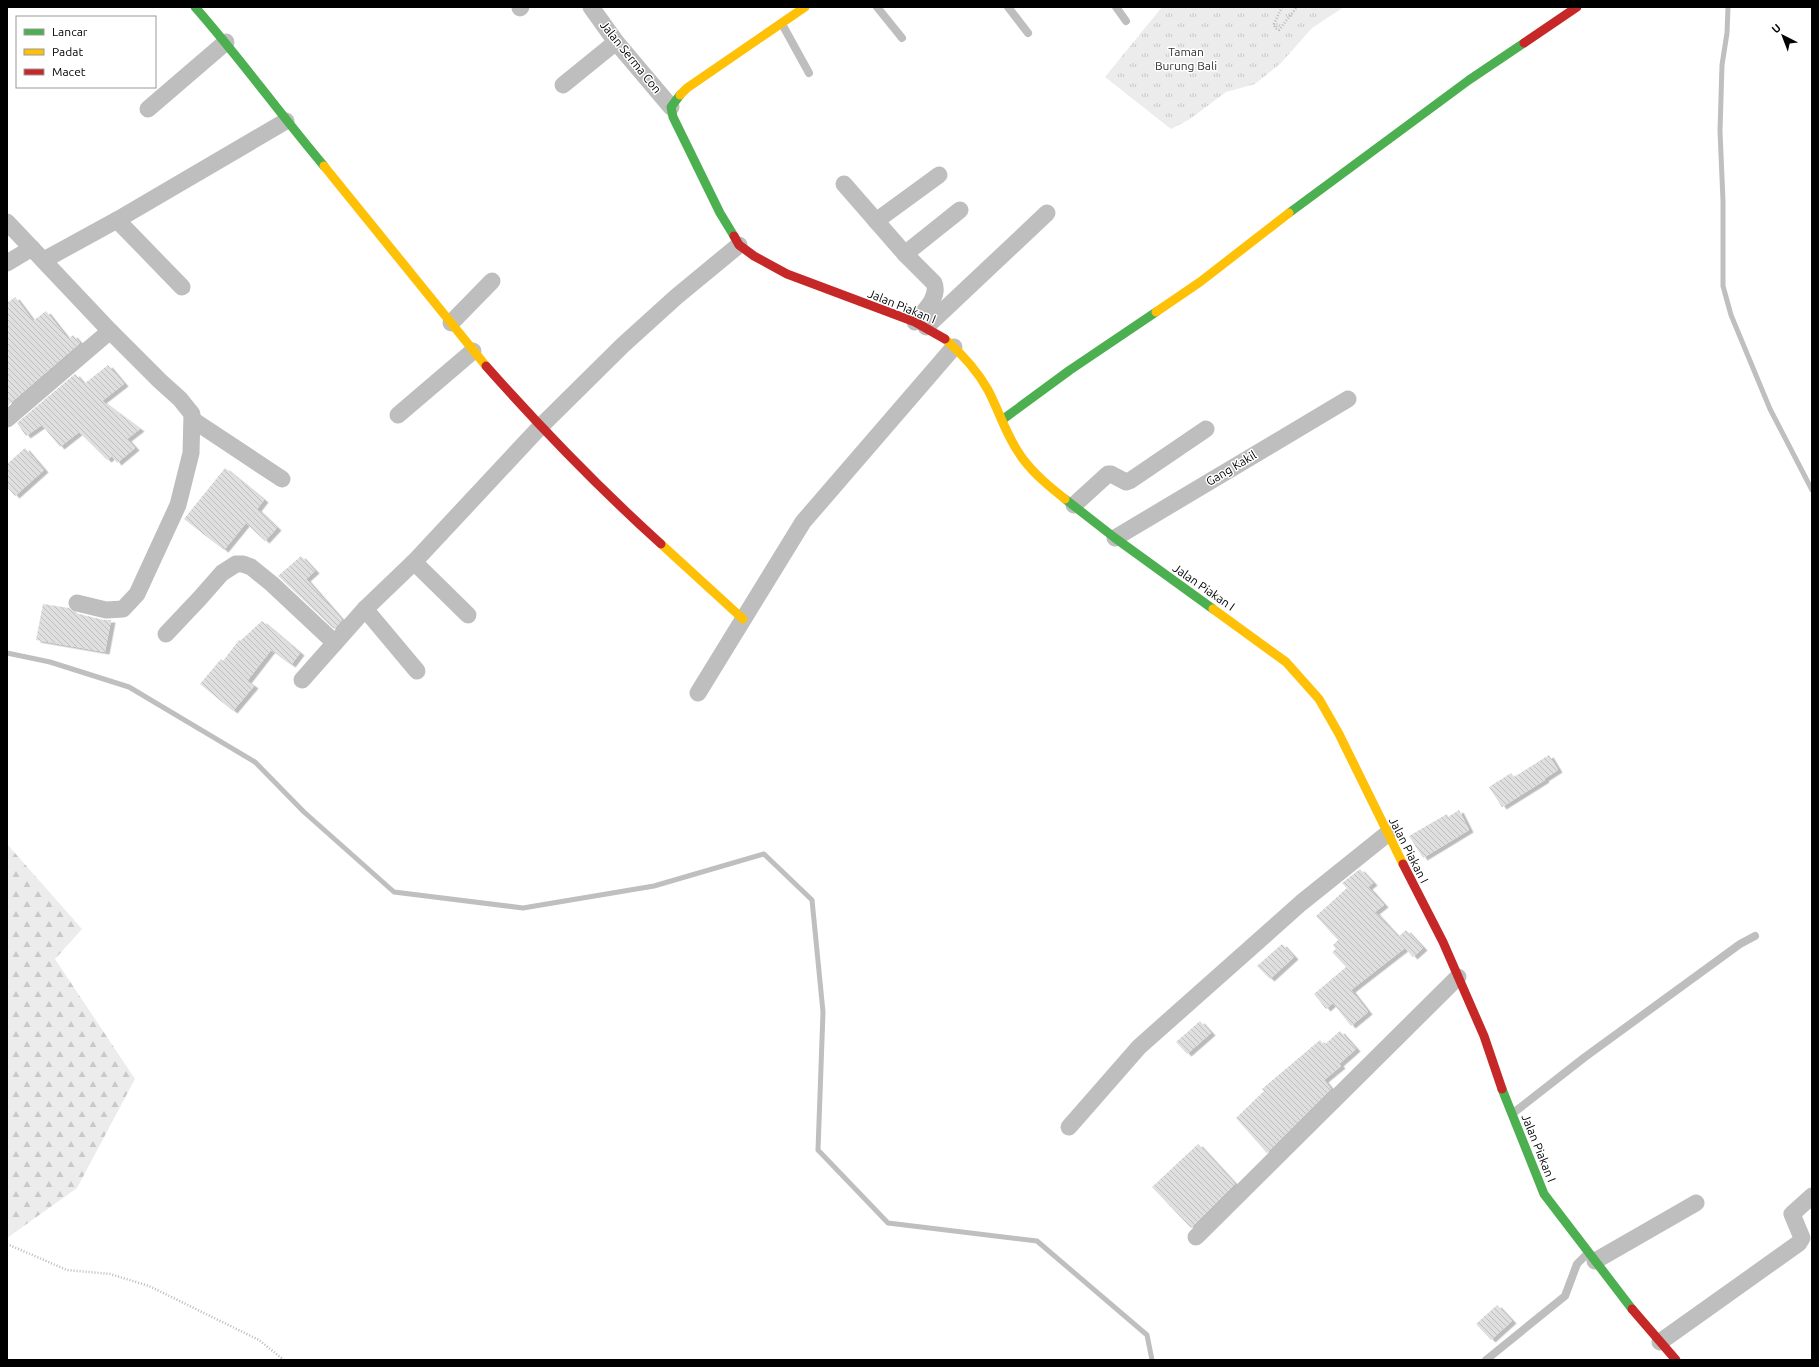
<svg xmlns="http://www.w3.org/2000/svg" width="1819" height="1367" font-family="Ubuntu,sans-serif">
	<defs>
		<pattern id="forest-firs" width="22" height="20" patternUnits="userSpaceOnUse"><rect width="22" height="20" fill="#ececec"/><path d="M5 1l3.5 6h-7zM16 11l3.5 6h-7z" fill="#c9c9c9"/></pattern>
		<pattern id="park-tufts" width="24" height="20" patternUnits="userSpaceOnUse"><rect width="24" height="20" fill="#ececec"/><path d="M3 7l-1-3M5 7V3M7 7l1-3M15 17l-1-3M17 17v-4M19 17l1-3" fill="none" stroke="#c9c9c9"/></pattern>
		<pattern id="building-back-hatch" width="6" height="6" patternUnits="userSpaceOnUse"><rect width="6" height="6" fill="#dfdfdf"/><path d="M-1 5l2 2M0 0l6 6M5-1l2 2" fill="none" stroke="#bebebe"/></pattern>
		<filter id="shadow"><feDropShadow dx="4.5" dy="2.5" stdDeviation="0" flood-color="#0004"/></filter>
	</defs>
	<rect width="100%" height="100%" fill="#fff"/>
	<polygon fill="url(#forest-firs)" points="7,844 82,929 55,959 135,1079 77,1188 7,1238"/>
	<polygon fill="url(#park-tufts)" points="1162,7 1344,7 1312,28 1281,63 1255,84 1226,92 1190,119 1171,129 1105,77"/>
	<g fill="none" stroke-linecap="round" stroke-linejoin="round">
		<g stroke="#bfbfbf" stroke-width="5">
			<polyline points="1728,7 1727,33 1722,65 1720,131 1723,201 1723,286 1731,315 1770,409 1812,490"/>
			<polyline points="7,653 50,662 129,687 255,762 304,812 394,892 523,908 654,886 764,854 812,900 823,1012 818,1150 888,1223 1037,1241 1147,1335 1152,1360"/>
		</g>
	</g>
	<g fill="url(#building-back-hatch)" filter="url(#shadow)">
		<polygon points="15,297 33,321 46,311 68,339 73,335 80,343 7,406 7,303"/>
		<polygon points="108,365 124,384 102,401 140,429 127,439 135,448 117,463 112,456 107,460 79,432 60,447 42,425 26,436 17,423 75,374 84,384"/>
		<polygon points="25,448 44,470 15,496 7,487 7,464"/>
		<polygon points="225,468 264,500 257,509 277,528 265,541 246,523 224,550 184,519"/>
		<polygon points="301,556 315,571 306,579 342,620 334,629 278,576"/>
		<polygon points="43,604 69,608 75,613 104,620 111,620 105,652 36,640"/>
		<polygon points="262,621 300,653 291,665 271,650 247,681 254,686 233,711 200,684 221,659 223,661 239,640 240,641"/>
		<polygon points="1549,755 1558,770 1544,779 1545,780 1502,807 1489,787 1511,773 1514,777"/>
		<polygon points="1459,810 1469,830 1423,858 1409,836 1447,814 1448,817"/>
		<polygon points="1360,869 1373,883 1368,887 1384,905 1375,912 1398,937 1406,930 1423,948 1413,957 1405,948 1351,990 1368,1012 1351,1026 1333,1003 1326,1009 1314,994 1346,967 1332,952 1336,949 1333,945 1338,940 1316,916 1347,888 1342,883"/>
		<polygon points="1282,944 1294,957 1270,979 1257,966"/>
		<polygon points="1200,1021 1211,1033 1187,1054 1176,1042"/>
		<polygon points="1340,1031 1356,1049 1339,1064 1341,1066 1324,1080 1331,1089 1267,1153 1236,1118 1264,1091 1262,1089 1320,1040 1324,1045"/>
		<polygon points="1198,1144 1235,1184 1191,1228 1152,1187"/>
		<polygon points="1497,1305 1512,1321 1491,1340 1476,1324"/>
	</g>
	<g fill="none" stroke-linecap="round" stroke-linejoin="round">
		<g stroke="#b9b9b9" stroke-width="2.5" stroke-dasharray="1 2" stroke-linecap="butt">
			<polyline points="1282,7 1274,24 1275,28 1279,30 1297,7"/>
			<polyline points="7,1244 67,1270 110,1274 149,1286 259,1340 284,1360"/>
		</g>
		<g stroke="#bebebe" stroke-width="8">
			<polyline points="877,7 902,38"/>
			<polyline points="1008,7 1028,33"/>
			<polyline points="1116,7 1126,21"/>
			<polyline points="782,24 809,73"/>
			<polyline points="1512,1114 1585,1057 1740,944 1755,936"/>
			<polyline points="1486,1360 1565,1296 1577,1264 1588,1253"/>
		</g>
		<g stroke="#bebebe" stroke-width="17">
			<polyline points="591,7 616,42 671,107"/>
			<polyline points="520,8 521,7"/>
			<polyline points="563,85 616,42"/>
			<polyline points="148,109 226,42"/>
			<path d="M844 184 905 254 934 283C940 297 923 312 915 322"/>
			<polyline points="117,220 182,287"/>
			<polyline points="876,221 939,175"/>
			<polyline points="7,222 110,331 160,381 180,399 192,414 191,453 178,505 137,594 123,609 106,610 77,603"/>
			<polyline points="905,254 960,210"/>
			<polyline points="44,260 117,220 286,121"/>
			<polyline points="7,263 32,248"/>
			<polyline points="451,323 492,281"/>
			<polyline points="926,327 1047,213"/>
			<polyline points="398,415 473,351"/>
			<polyline points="7,419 110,331"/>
			<polyline points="193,420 282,479"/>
			<polyline points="1074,505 1108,474 1111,474 1126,482 1131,480 1206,429"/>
			<polyline points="1115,538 1348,399"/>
			<polyline points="414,562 468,615"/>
			<polyline points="365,609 417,671"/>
			<polyline points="166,634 200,598 222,573 236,564 243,564 251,567 272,584 335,643"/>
			<polyline points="302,680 365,609 414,562 540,427 623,345 676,297 739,245"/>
			<polyline points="698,693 803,522 954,347"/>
			<polyline points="1069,1127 1139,1047 1301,903 1387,834"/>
			<polyline points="1196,1237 1458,977"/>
			<polyline points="1595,1261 1696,1203"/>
			<polyline points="1660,1342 1799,1243 1802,1238 1792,1214 1812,1196"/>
		</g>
		<g stroke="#4caf50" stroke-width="9">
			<path d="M195 7C240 58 280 114 324 166"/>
			<polyline points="680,95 671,107 673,117 720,213 734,236"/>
			<polyline points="1289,213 1469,80 1524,43"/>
			<polyline points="1002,420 1070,370 1156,312"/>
			<polyline points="1065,499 1115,538 1213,609"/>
			<polyline points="1502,1089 1544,1194 1632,1309"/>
		</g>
		<g stroke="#ffc107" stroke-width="9">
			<polyline points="680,95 687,88 805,7"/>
			<polyline points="324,166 486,366"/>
			<polyline points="1156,312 1200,282 1289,213"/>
			<path d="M945 339C962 354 977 370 988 390 1000 413 1007 438 1023 459 1035 475 1050 487 1065 499"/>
			<polyline points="661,544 743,619"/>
			<polyline points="1213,609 1286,662 1319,699 1339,734 1403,864"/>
		</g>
		<g stroke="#c62828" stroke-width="9">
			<polyline points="1524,43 1577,7"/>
			<polyline points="734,236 739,245 754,256 787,274 915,322 945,339"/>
			<path d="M486 366C542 429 599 488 661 544"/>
			<polyline points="1403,864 1443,942 1484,1036 1502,1089"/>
			<polyline points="1632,1309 1676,1360"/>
		</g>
	</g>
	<g text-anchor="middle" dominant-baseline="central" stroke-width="3" stroke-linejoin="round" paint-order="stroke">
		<g font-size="12" fill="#333" stroke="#fff">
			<text x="1186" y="51">Taman<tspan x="1186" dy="14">Burung Bali</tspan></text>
		</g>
		<g font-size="12" fill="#000" stroke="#fff">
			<text transform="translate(631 57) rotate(51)">Jalan Serma Con</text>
			<text transform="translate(902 306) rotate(22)">Jalan Piakan I</text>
			<text transform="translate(1231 468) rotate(-31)">Gang Kakil</text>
			<text transform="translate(1204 587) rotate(35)">Jalan Piakan I</text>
			<text transform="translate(1409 850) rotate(63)">Jalan Piakan I</text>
			<text transform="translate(1539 1148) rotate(68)">Jalan Piakan I</text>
		</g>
	</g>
	<rect width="1819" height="1367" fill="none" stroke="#000000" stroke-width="16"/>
	<rect x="16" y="16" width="140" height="72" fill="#ffffff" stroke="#999999"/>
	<rect x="24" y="29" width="20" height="6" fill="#4caf50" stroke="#999999"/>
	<text x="52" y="36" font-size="12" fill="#000000">Lancar</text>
	<rect x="24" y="49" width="20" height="6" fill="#ffc107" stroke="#999999"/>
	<text x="52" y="56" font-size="12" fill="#000000">Padat</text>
	<rect x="24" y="69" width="20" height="6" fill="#c62828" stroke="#999999"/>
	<text x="52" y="76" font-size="12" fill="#000000">Macet</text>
	<g transform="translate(1783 36) rotate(318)" stroke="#ffffff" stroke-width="3" paint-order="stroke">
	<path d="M0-3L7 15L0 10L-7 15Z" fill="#000000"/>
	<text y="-6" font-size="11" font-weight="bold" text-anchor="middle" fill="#000000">U</text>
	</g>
</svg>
